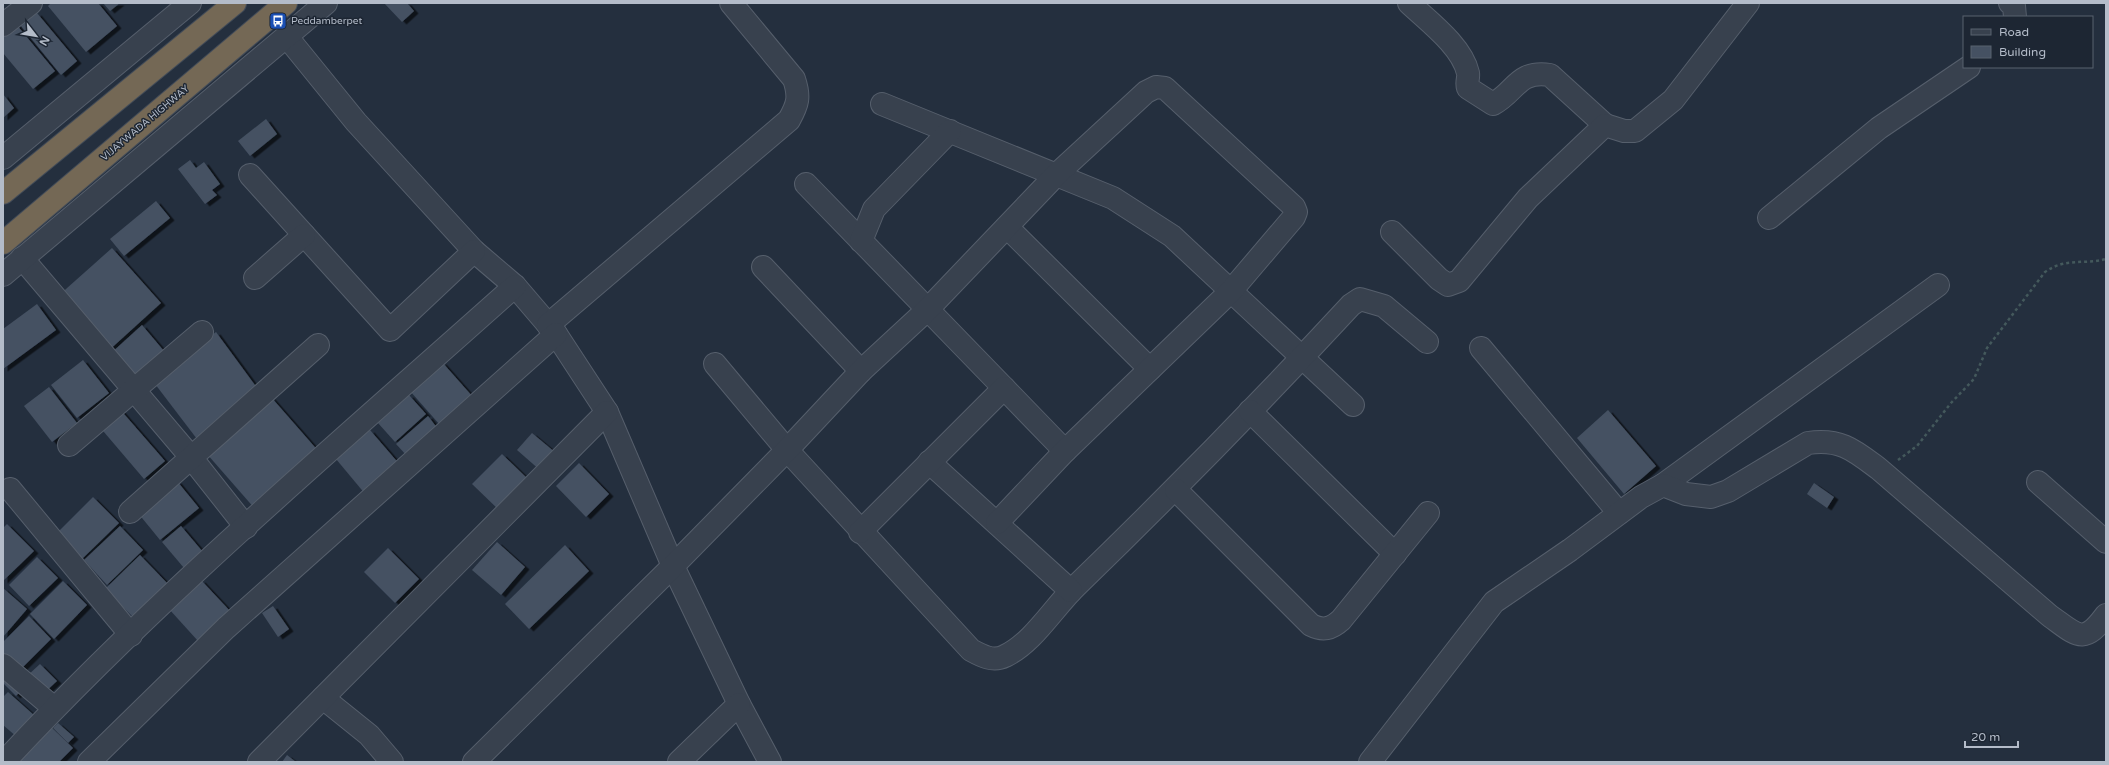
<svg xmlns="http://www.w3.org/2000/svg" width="2109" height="765" font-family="'Varela Round',sans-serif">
	<defs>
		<filter id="shadow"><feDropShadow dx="4.5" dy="2.5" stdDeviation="0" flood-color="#0009"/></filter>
	</defs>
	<rect width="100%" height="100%" fill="#242f3e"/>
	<g fill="#455162" filter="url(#shadow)">
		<polygon points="51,3 98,3 117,26 86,52 48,6"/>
		<polygon points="103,3 120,3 110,11"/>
		<polygon points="384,3 407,3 414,11 402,22"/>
		<polygon points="37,13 77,61 61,75 21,26"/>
		<polygon points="16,24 55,71 33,89 3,53 3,35"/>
		<polygon points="3,94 14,108 3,118"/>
		<polygon points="266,119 277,134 250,156 238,141"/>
		<polygon points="190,160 196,168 204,162 220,184 212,190 217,195 205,204 178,169"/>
		<polygon points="156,201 170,218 124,256 110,239"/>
		<polygon points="112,248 161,303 106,353 57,297"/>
		<polygon points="37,304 56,330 3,369 3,329"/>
		<polygon points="142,325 164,351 132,381 109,355"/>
		<polygon points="216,332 260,392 197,439 152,380"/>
		<polygon points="83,360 109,393 77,418 51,385"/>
		<polygon points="442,362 473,397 440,425 410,391"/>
		<polygon points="49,387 77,423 52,442 24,406"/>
		<polygon points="409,395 426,414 395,442 378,423"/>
		<polygon points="271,397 320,453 256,510 207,454"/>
		<polygon points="118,407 165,461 144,479 98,425"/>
		<polygon points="1608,410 1656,466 1624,494 1577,438"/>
		<polygon points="428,416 438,429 407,456 396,444"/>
		<polygon points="370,430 401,466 366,495 336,459"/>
		<polygon points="532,433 556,453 541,471 517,450"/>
		<polygon points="502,454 530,481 500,511 472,484"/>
		<polygon points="579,463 609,494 586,517 556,486"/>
		<polygon points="177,481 199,508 160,540 138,513"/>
		<polygon points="1814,483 1834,497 1827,508 1807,494"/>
		<polygon points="93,497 119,523 82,559 57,533"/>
		<polygon points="7,524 34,551 3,581 3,528"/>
		<polygon points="120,526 143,550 107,585 84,560"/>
		<polygon points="181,526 203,552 184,568 162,542"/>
		<polygon points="497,542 525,567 501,595 472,570"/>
		<polygon points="565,545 589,571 529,629 505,604"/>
		<polygon points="388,548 419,579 395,603 364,572"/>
		<polygon points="140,555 168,584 134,618 105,589"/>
		<polygon points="37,557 58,578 29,606 9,585"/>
		<polygon points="201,580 231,612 198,641 169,609"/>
		<polygon points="63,581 87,605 54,639 30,614"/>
		<polygon points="3,588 27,609 3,637"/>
		<polygon points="273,606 289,629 278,637 262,613"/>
		<polygon points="29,616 51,639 20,670 3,653 3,642"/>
		<polygon points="40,664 57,681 44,693 27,676"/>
		<polygon points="3,666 25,686 16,696 3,683"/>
		<polygon points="8,692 35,716 17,737 3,725 3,697"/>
		<polygon points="58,723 74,737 68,743 53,728"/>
		<polygon points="48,724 73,748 59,762 12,762"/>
		<polygon points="287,755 296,762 282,762"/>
	</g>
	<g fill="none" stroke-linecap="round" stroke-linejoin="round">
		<g stroke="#565f6c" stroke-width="24">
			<g id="minor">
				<path d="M1409 3C1428 21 1462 46 1468 73 1469 78 1466 82 1468 88L1493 104C1516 92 1517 70 1550 75L1605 125"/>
				<polyline points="2010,3 2014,6 2015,17"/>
				<polyline points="3,25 31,3"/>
				<polyline points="287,37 356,122 474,251 515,286 556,334 607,412 673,566 739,704 770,762"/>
				<polyline points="882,104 1113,198 1172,236 1353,405"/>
				<polyline points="3,158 190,3"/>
				<polyline points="250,175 390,330 474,251"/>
				<polyline points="806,184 1004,388"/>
				<polyline points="1769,218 1879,128 1969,67"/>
				<polyline points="1007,227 1150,369"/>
				<polyline points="1392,232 1439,279 1448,285 1459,281 1528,198 1605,125 1624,131 1635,131 1673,100 1748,3"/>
				<polyline points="861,241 874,209 950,131"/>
				<polyline points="22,258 190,456 246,527"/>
				<polyline points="763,267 861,371"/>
				<polyline points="3,275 326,3"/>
				<polyline points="255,278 304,235"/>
				<path d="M548 325 789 120C798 104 800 97 794 79L731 3"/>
				<polyline points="1481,348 1619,513"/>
				<path d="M715 364 787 450 971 650C982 656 993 662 1005 656 1033 643 1054 607 1076 586 1170 495 1262 401 1351 305L1360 299 1384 306 1427 342"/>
				<polyline points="1250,411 1395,554"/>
				<polyline points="69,445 202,332"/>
				<polyline points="929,462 1071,591"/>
				<polyline points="2038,482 2106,542"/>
				<polyline points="1663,485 1938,285"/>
				<polyline points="10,489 131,635"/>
				<path d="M1176 490 1311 625C1323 631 1331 629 1341 620L1428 513"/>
				<polyline points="130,512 318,345"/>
				<polyline points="860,532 1004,388 1065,451"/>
				<polyline points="3,665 54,708"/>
				<polyline points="323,698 369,735 392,762"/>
				<path d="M4 762C162 592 342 441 515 286"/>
				<polyline points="89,762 226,628 556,334"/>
				<polyline points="259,762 607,412"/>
				<polyline points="474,762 673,566 787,450 861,371 927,310 1057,174 1146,92 1156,87 1165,88 1294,207 1296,212 1294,217 1231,291 1065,451 997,523"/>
				<polyline points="679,762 739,704"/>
				<path d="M1370 762 1494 602 1570 550 1641 497 1663 485 1686 494 1711 497 1728 491 1808 443C1841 438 1855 451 1879 469L2050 616C2077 635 2083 646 2106 615"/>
			</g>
		</g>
		<g stroke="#434c59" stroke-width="24">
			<g id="highway">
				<polyline points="3,193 235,3"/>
				<polyline points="3,243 286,3"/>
			</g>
		</g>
		<path stroke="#44595c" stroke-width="2.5" stroke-dasharray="3 3" stroke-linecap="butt" d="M1898 460 1917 446 1951 403 1974 379 1987 348 2045 272C2066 257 2085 265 2106 259"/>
		<use href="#minor" stroke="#38414e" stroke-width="22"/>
		<use href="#highway" stroke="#746855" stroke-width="22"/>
	</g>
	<defs>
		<g id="bus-square" transform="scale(0.9)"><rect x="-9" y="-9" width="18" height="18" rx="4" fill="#1a4fb4" stroke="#1d2633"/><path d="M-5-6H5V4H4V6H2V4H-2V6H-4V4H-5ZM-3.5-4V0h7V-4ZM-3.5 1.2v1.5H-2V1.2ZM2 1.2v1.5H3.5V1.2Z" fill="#fff"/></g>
	</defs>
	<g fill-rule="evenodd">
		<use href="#bus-square" x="278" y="21"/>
	</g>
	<g text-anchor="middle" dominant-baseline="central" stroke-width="3" stroke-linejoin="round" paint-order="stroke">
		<g font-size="10" fill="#b4bcc9" stroke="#1d2633" text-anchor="start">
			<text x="291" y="21">Peddamberpet</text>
		</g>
		<g font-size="10" fill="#b4bcc9" stroke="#1d2633">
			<text transform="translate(145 123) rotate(-40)">VIJAYWADA HIGHWAY</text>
		</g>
	</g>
	<rect width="2109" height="765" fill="none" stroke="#b4bcc9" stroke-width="8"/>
	<rect x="1963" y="16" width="130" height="52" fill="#1d2633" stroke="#59626f"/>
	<rect x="1971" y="29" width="20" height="6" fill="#38414e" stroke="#59626f"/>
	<text x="1999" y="36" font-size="12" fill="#b4bcc9">Road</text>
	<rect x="1971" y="46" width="20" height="12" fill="#455162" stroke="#59626f"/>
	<text x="1999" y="56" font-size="12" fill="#b4bcc9">Building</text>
	<g transform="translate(36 36) rotate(121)" stroke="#1d2633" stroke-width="3" paint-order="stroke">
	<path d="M0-3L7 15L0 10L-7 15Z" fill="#b4bcc9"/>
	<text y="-6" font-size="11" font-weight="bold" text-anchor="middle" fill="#b4bcc9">N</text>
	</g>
	<path d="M1965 741v6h53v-6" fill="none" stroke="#b4bcc9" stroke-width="2"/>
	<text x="1971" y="741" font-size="12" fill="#b4bcc9" stroke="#1d2633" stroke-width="3" paint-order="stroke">20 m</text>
</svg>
